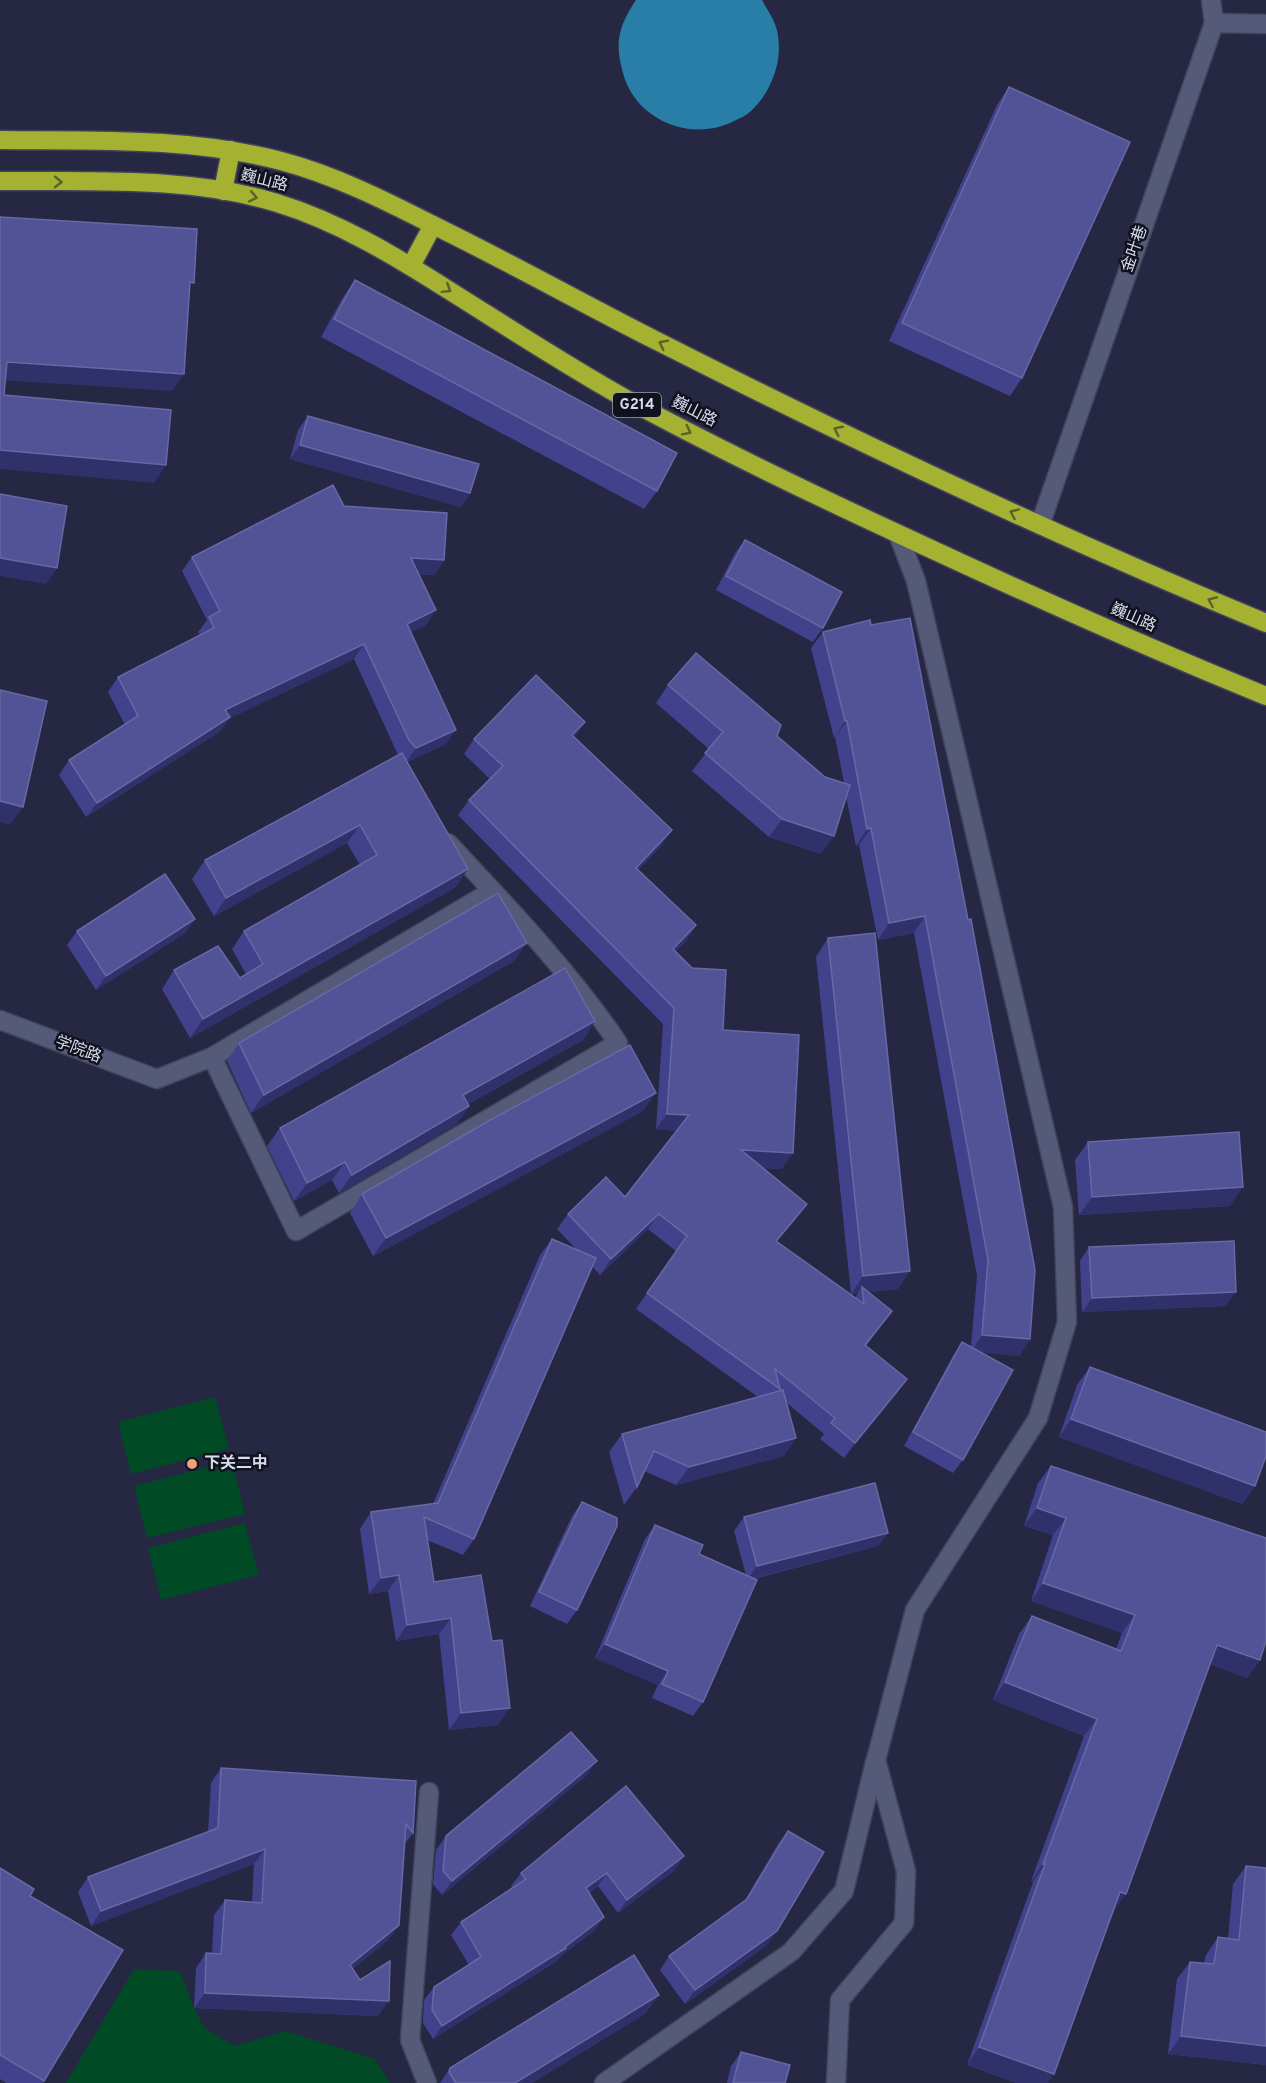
<svg xmlns="http://www.w3.org/2000/svg" width="1266" height="2083" font-family="Overpass,'Noto Sans SC',sans-serif">
	<rect width="100%" height="100%" fill="#252743"/>
	<g fill="#004b26">
		<polygon points="215,1397 229,1449 131,1474 118,1422"/>
		<polygon points="232,1461 245,1514 147,1538 134,1486"/>
		<polygon points="245,1523 259,1575 161,1600 148,1548"/>
		<polygon points="134,1969 180,1971 194,2008 204,2028 235,2046 285,2031 375,2059 390,2083 66,2083"/>
	</g>
	<path fill="#297ea8" d="M636 0H762C766 8 772 16 775 24 780 37 780 55 776 69 771 85 764 99 751 111 747 115 741 118 736 120 692 144 635 120 623 73 614 42 619 26 636 0Z"/>
	<g fill="none" stroke-linecap="round" stroke-linejoin="round">
		<g stroke="#43445b" stroke-width="21">
			<g id="street">
				<polyline points="1211,0 1214,23"/>
				<polyline points="1040,525 1214,23 1266,24"/>
				<polyline points="0,1020 157,1079 212,1057 492,891"/>
				<path d="M212 1057 296 1231 618 1043C571 973 506 905 448 843"/>
				<polyline points="427,2083 410,2040 429,1792"/>
				<polyline points="604,2083 791,1952 844,1891 875,1762"/>
				<polyline points="836,2083 840,2000 904,1923 906,1871 876,1760 915,1610 1038,1418 1067,1322 1063,1207 916,581 898,534"/>
			</g>
		</g>
		<g stroke="#43445b" stroke-width="21">
			<g id="highway">
				<path d="M0 140C94 141 189 137 281 161 334 175 384 200 433 225 507 261 580 302 653 339 854 441 1058 537 1266 623"/>
				<path d="M0 181C90 182 190 176 277 203 339 222 395 256 450 291 509 328 567 366 628 400 718 449 810 493 903 536 1023 592 1143 646 1266 696"/>
				<polyline points="223,191 231,150"/>
				<polyline points="411,266 433,225"/>
			</g>
		</g>
		<use href="#street" stroke="#565a79" stroke-width="18"/>
		<use href="#highway" stroke="#a4b131" stroke-width="18"/>
	</g>
	<g fill="#42428c">
		<polygon points="1009,87 1022,378 1010,396 889,341 997,105"/>
		<polygon points="355,280 657,491 644,509 321,337 342,299"/>
		<polygon points="308,416 470,493 461,507 290,459 298,430"/>
		<polygon points="344,506 444,560 434,575 419,574 426,625 411,632 446,744 407,762 456,887 190,1038 162,989 174,970 240,978 246,974 232,949 244,931 360,865 347,843 214,916 192,879 205,860 398,755 354,659 230,718 219,732 86,817 59,775 69,760 125,725 108,692 118,677 200,635 198,632 207,620 182,571 192,557"/>
		<polygon points="745,540 823,628 813,642 716,590 735,553"/>
		<polygon points="870,620 1030,1339 1019,1356 981,1352 963,1460 953,1473 904,1446 953,1356 962,1342 971,1347 977,1276 914,933 878,940 859,845 856,846 846,796 821,854 769,837 692,771 709,749 656,703 668,685 777,736 825,777 844,783 835,737 834,738 811,648 823,632"/>
		<polygon points="585,722 574,737 661,846 638,870 696,925 686,941 676,951 723,1030 782,1169 762,1168 796,1219 777,1242 855,1298 858,1293 851,1294 816,957 828,938 898,1289 869,1292 892,1311 881,1326 866,1346 907,1379 896,1394 844,1458 820,1439 824,1434 787,1403 784,1456 676,1485 644,1471 637,1487 624,1505 609,1452 622,1434 758,1397 636,1309 676,1251 648,1229 600,1275 592,1266 474,1539 463,1555 427,1540 434,1582 481,1575 498,1725 449,1730 439,1634 396,1641 388,1591 369,1594 360,1529 371,1512 433,1504 540,1255 552,1239 576,1249 557,1229 568,1214 625,1197 677,1131 656,1129 663,1024 458,815 469,800 490,779 464,754 474,739"/>
		<polygon points="195,919 185,933 96,990 67,945 77,931"/>
		<polygon points="514,961 251,1113 227,1061 239,1043"/>
		<polygon points="595,1021 583,1040 468,1104 469,1106 457,1124 339,1193 332,1180 294,1201 267,1146 280,1128"/>
		<polygon points="643,1111 373,1256 350,1213 362,1194"/>
		<polygon points="1088,1142 1230,1206 1079,1215 1075,1160"/>
		<polygon points="1089,1247 1226,1306 1082,1312 1080,1261"/>
		<polygon points="1090,1367 1255,1486 1242,1504 1059,1437 1077,1385"/>
		<polygon points="1051,1466 1260,1660 1247,1678 1210,1664 1113,1912 1048,2083 1016,2083 967,2065 1033,1882 1031,1881 1084,1736 993,1700 1019,1634 1032,1616 1116,1649 1122,1633 1031,1601 1053,1535 1024,1526 1038,1483"/>
		<polygon points="582,1502 577,1610 567,1624 530,1606 572,1516"/>
		<polygon points="744,1517 888,1533 878,1546 754,1579 703,1702 693,1716 652,1698 658,1685 595,1658 645,1539 655,1525 699,1554 746,1575 734,1531"/>
		<polygon points="221,1768 416,1781 413,1833 404,1845 399,1925 388,1940 353,1969 378,2016 194,2008 196,1968 206,1953 212,1953 214,1915 225,1900 252,1902 254,1864 91,1926 78,1892 88,1877 208,1832 211,1783"/>
		<polygon points="587,1775 442,1895 433,1884 436,1850 446,1836"/>
		<polygon points="788,1831 767,1945 685,2004 660,1970 669,1956 745,1900 778,1844"/>
		<polygon points="1246,1866 1266,1868 1266,2065 1168,2054 1177,1979 1190,1962 1204,1963 1206,1955 1218,1937 1228,1939 1233,1884"/>
		<polygon points="0,1868 30,1896 123,1950 43,2083 6,2083 0,2079"/>
		<polygon points="675,1870 618,1913 598,1886 589,1893 604,1917 595,1930 560,1957 557,1961 433,2039 423,2023 424,2000 434,1987 469,1965 451,1935 461,1922 512,1888 511,1886 521,1873"/>
		<polygon points="646,2013 532,2083 440,2083 450,2068"/>
		<polygon points="741,2052 785,2083 727,2083 731,2066"/>
	</g>
	<g fill="#30316b">
		<polygon points="7,362 184,374 172,391 0,380"/>
		<polygon points="300,445 470,493 461,507 290,459"/>
		<polygon points="0,450 166,465 154,483 0,469"/>
		<polygon points="0,558 57,568 46,584 0,576"/>
		<polygon points="411,558 444,560 434,575 401,573"/>
		<polygon points="436,610 426,625 397,639 407,624"/>
		<polygon points="364,644 354,659 230,718 219,732 86,817 97,803 225,710"/>
		<polygon points="845,721 847,721 835,737 834,738"/>
		<polygon points="585,722 574,737 572,735"/>
		<polygon points="456,730 446,744 406,762 416,748"/>
		<polygon points="0,801 23,807 10,825 0,822"/>
		<polygon points="782,819 834,836 821,854 769,837"/>
		<polygon points="360,825 347,843 214,916 226,898"/>
		<polygon points="871,828 859,845 856,846 867,829"/>
		<polygon points="672,830 661,846 625,883 636,868"/>
		<polygon points="468,869 456,887 190,1038 203,1019"/>
		<polygon points="925,916 914,933 878,940 889,923"/>
		<polygon points="195,919 185,933 96,990 106,976"/>
		<polygon points="696,925 686,941 663,964 673,949"/>
		<polygon points="527,943 514,961 251,1113 264,1095"/>
		<polygon points="595,1021 583,1040 451,1113 463,1095"/>
		<polygon points="656,1093 643,1111 373,1256 386,1238"/>
		<polygon points="469,1106 457,1124 339,1193 352,1175"/>
		<polygon points="667,1114 689,1115 678,1131 656,1129"/>
		<polygon points="741,1150 793,1153 782,1169 730,1166"/>
		<polygon points="345,1162 332,1180 294,1201 307,1183"/>
		<polygon points="1243,1187 1230,1206 1079,1215 1092,1197"/>
		<polygon points="807,1204 796,1219 765,1256 776,1241"/>
		<polygon points="659,1214 648,1229 600,1275 611,1259"/>
		<polygon points="910,1271 898,1289 863,1293 862,1287 858,1293 851,1294 863,1276"/>
		<polygon points="1236,1292 1226,1306 1082,1312 1092,1298"/>
		<polygon points="892,1311 881,1326 854,1360 865,1345"/>
		<polygon points="982,1335 1030,1339 1019,1356 971,1352"/>
		<polygon points="907,1379 896,1394 844,1458 855,1443"/>
		<polygon points="1071,1419 1255,1486 1242,1504 1059,1437"/>
		<polygon points="796,1438 784,1456 676,1485 689,1467"/>
		<polygon points="1037,1508 1066,1518 1053,1535 1024,1526"/>
		<polygon points="888,1533 878,1546 747,1580 757,1566"/>
		<polygon points="399,1575 388,1591 369,1594 381,1578"/>
		<polygon points="1043,1583 1135,1615 1122,1633 1031,1601"/>
		<polygon points="451,1618 439,1634 396,1641 407,1625"/>
		<polygon points="605,1644 668,1671 658,1685 595,1658"/>
		<polygon points="1217,1645 1260,1660 1247,1678 1205,1663"/>
		<polygon points="1005,1682 1097,1719 1084,1736 993,1700"/>
		<polygon points="510,1708 498,1725 449,1730 461,1713"/>
		<polygon points="597,1761 587,1775 442,1895 452,1881"/>
		<polygon points="265,1849 254,1864 91,1926 101,1911"/>
		<polygon points="684,1856 675,1870 618,1913 627,1900"/>
		<polygon points="1043,1864 1045,1864 1033,1882 1031,1881"/>
		<polygon points="607,1873 598,1886 576,1901 586,1888"/>
		<polygon points="1120,1892 1126,1894 1113,1912 1107,1910"/>
		<polygon points="604,1917 595,1930 560,1957 557,1961 433,2039 442,2026 565,1947"/>
		<polygon points="399,1925 388,1940 340,1980 350,1965"/>
		<polygon points="777,1931 767,1945 685,2004 695,1990"/>
		<polygon points="205,1993 389,2001 378,2016 194,2008"/>
		<polygon points="659,1995 646,2013 532,2083 515,2083"/>
		<polygon points="1181,2036 1266,2046 1266,2065 1168,2054"/>
		<polygon points="979,2047 1054,2074 1048,2083 1016,2083 967,2065"/>
	</g>
	<g fill="#525397" stroke="#6768a4" stroke-width="1.5">
		<polygon points="1009,87 1130,142 1022,378 902,323"/>
		<polygon points="0,217 197,229 194,283 190,282 184,374 7,362 4,395 171,410 166,465 0,450"/>
		<polygon points="355,280 677,453 657,491 334,319"/>
		<polygon points="308,416 479,464 470,493 300,445"/>
		<polygon points="333,485 344,506 447,513 444,560 411,558 436,610 407,624 456,730 416,748 409,740 364,644 225,710 230,717 97,803 69,760 138,716 118,677 214,628 209,617 220,611 192,557"/>
		<polygon points="0,494 67,506 57,568 0,558"/>
		<polygon points="745,540 842,592 823,628 726,576"/>
		<polygon points="910,618 968,920 971,919 1035,1270 1030,1339 982,1335 988,1260 925,916 889,923 871,828 867,829 847,721 845,721 823,632 870,620 871,625"/>
		<polygon points="696,653 781,725 777,736 825,777 850,785 834,836 782,819 705,753 723,732 668,685"/>
		<polygon points="536,675 585,722 572,735 672,830 636,868 696,925 673,949 692,968 726,970 723,1030 799,1035 793,1153 741,1150 807,1204 776,1241 864,1304 862,1287 892,1311 865,1345 907,1379 855,1443 831,1423 835,1418 775,1369 780,1389 647,1293 687,1236 659,1214 611,1259 568,1214 606,1177 625,1197 689,1115 667,1114 674,1008 469,800 503,766 474,739"/>
		<polygon points="0,690 47,701 23,807 0,801"/>
		<polygon points="402,753 468,869 203,1019 174,970 218,946 240,978 263,964 244,931 377,855 360,825 226,898 205,860"/>
		<polygon points="165,874 195,919 106,976 77,931"/>
		<polygon points="498,893 527,943 264,1095 239,1043"/>
		<polygon points="875,933 910,1271 863,1276 828,938"/>
		<polygon points="565,968 595,1021 463,1095 469,1106 352,1175 345,1162 307,1183 280,1128"/>
		<polygon points="630,1045 656,1093 386,1238 362,1194 492,1119"/>
		<polygon points="1239,1132 1243,1187 1092,1197 1088,1142"/>
		<polygon points="552,1239 596,1258 474,1539 424,1517 434,1582 481,1575 492,1641 502,1640 510,1708 461,1713 451,1618 407,1625 399,1575 381,1578 371,1512 438,1503"/>
		<polygon points="1234,1241 1236,1292 1092,1298 1089,1247"/>
		<polygon points="962,1342 1013,1370 963,1460 913,1432"/>
		<polygon points="1090,1367 1266,1432 1266,1456 1255,1486 1071,1419"/>
		<polygon points="783,1390 796,1438 689,1467 654,1451 637,1487 622,1434"/>
		<polygon points="1051,1466 1266,1538 1266,1641 1260,1660 1217,1645 1126,1894 1120,1892 1054,2074 979,2047 1045,1864 1043,1864 1097,1719 1005,1682 1032,1616 1121,1651 1135,1615 1043,1583 1066,1518 1037,1508"/>
		<polygon points="875,1483 888,1533 757,1566 744,1517"/>
		<polygon points="582,1502 617,1518 617,1526 577,1610 539,1592"/>
		<polygon points="655,1525 703,1545 699,1554 757,1580 703,1702 662,1684 668,1671 605,1644"/>
		<polygon points="571,1732 597,1761 452,1881 443,1871 446,1836"/>
		<polygon points="221,1768 416,1781 413,1833 406,1824 399,1925 350,1965 360,1980 390,1961 389,2001 205,1993 206,1953 221,1954 225,1900 262,1903 265,1849 101,1911 88,1877 218,1828"/>
		<polygon points="626,1786 684,1856 627,1900 607,1873 586,1888 604,1917 565,1947 566,1948 442,2026 432,2010 434,1987 481,1957 461,1922 526,1879 521,1873"/>
		<polygon points="788,1831 824,1852 777,1931 695,1990 669,1956 747,1899"/>
		<polygon points="1246,1866 1266,1868 1266,2046 1181,2036 1190,1962 1214,1964 1218,1937 1239,1940"/>
		<polygon points="0,1868 34,1889 30,1896 123,1950 44,2081 0,2055"/>
		<polygon points="634,1955 659,1995 515,2083 456,2083 449,2072 450,2068"/>
		<polygon points="741,2052 790,2065 785,2083 733,2083"/>
	</g>
	<defs><path id="oneway-chevron" d="M-2-3.5L2.5 0L-2 3.5" fill="none" stroke-width="1.6" stroke-linecap="round" stroke-linejoin="round" transform="scale(1.5)"/></defs>
	<g stroke="#5a6228">
		<use href="#oneway-chevron" transform="translate(58 182) rotate(1)"/>
		<use href="#oneway-chevron" transform="translate(253 197) rotate(12)"/>
		<use href="#oneway-chevron" transform="translate(447 289) rotate(32)"/>
		<use href="#oneway-chevron" transform="translate(663 344) rotate(-153)"/>
		<use href="#oneway-chevron" transform="translate(838 430) rotate(-154)"/>
		<use href="#oneway-chevron" transform="translate(687 431) rotate(27)"/>
		<use href="#oneway-chevron" transform="translate(1014 513) rotate(-156)"/>
		<use href="#oneway-chevron" transform="translate(1212 601) rotate(-157)"/>
	</g>
	<circle fill="#f0a27a" stroke="#10121e" stroke-width="2" cx="192" cy="1464" r="6"/>
	<g text-anchor="middle" dominant-baseline="central" stroke-width="5" stroke-linejoin="round" paint-order="stroke">
		<rect fill="#10121e" stroke="#9c9faf" stroke-width="1.5" x="613" y="393" width="48" height="24" rx="4.5"/>
		<g font-size="15" font-weight="bold" fill="#d8dbed">
			<text x="637" y="405">G214</text>
		</g>
		<g font-size="16" fill="#d8dbed" stroke="#10121e">
			<text transform="translate(264 181) rotate(14)">巍山路</text>
			<text transform="translate(1135 249) rotate(-71)">金叶巷</text>
			<text transform="translate(694 412) rotate(27)">巍山路</text>
			<text transform="translate(1133 618) rotate(24)">巍山路</text>
			<text transform="translate(78 1050) rotate(21)">学院路</text>
		</g>
		<g font-size="16" font-weight="bold" fill="#d8dbed" stroke="#10121e" text-anchor="start">
			<text x="204" y="1464">下关二中</text>
		</g>
	</g>
</svg>
